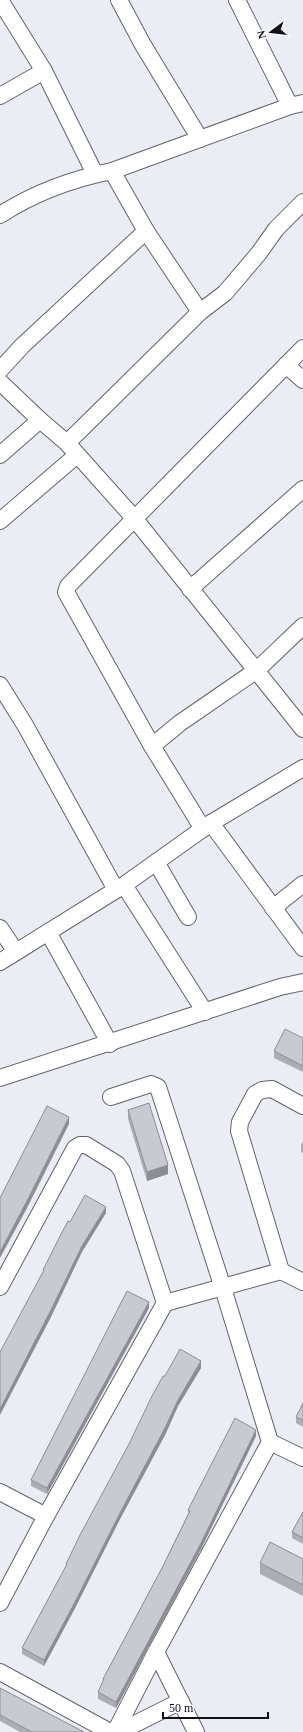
<svg xmlns="http://www.w3.org/2000/svg" width="303" height="1732" font-family="Georgia,serif">
	<rect width="100%" height="100%" fill="#ebedf5"/>
	<g fill="none" stroke-linecap="round" stroke-linejoin="round">
		<g stroke="#62636a" stroke-width="18">
			<g id="minor">
				<polyline points="0,0 44,71 95,174"/>
				<polyline points="119,0 143,45 200,139"/>
				<polyline points="237,0 290,106"/>
				<polyline points="0,96 44,71"/>
				<polyline points="112,171 146,231 200,312"/>
				<path d="M0 215C34 193 72 179 112 171L290 106 303 103"/>
				<polyline points="286,365 303,380"/>
				<polyline points="0,370 22,346 146,231"/>
				<polyline points="0,382 40,420 67,443 134,518 303,729"/>
				<polyline points="67,443 200,312 225,293 259,253 276,229 303,202"/>
				<polyline points="0,455 40,420"/>
				<polyline points="0,521 77,455"/>
				<polyline points="190,589 303,489"/>
				<polyline points="0,685 25,725 116,890"/>
				<polyline points="152,746 180,723 257,670 303,626"/>
				<polyline points="211,823 303,948"/>
				<polyline points="203,829 152,746 66,592 68,586 303,348"/>
				<polyline points="156,862 188,917"/>
				<polyline points="124,885 205,1012"/>
				<polyline points="273,908 303,884"/>
				<polyline points="0,928 16,952"/>
				<polyline points="48,932 110,1044"/>
				<polyline points="0,962 124,885 211,823 303,768"/>
				<polyline points="0,1078 280,987 303,982"/>
				<polyline points="111,1097 151,1084 158,1087 223,1288 270,1442 156,1652 115,1732"/>
				<polyline points="281,1271 239,1131 240,1122 255,1094 262,1090 272,1089 303,1106"/>
				<polyline points="0,1287 75,1148 80,1145 86,1145 117,1164 122,1171 165,1303 281,1271 303,1282"/>
				<polyline points="270,1442 303,1458"/>
				<polyline points="0,1492 46,1516"/>
				<polyline points="0,1603 46,1516 165,1303"/>
				<polyline points="156,1652 196,1732"/>
				<polyline points="0,1672 110,1732"/>
				<polyline points="119,1732 181,1701"/>
			</g>
		</g>
		<use href="#minor" stroke="#fff" stroke-width="16"/>
	</g>
	<g fill="#acaeb4">
		<polygon points="303,1038 303,1072 274,1058 274,1051"/>
		<polygon points="128,1110 168,1174 147,1181 128,1119"/>
		<polygon points="303,1141 303,1153 301,1152 301,1145"/>
		<polygon points="149,1308 47,1494 31,1486 31,1480"/>
		<polygon points="201,1368 178,1406 165,1435 120,1519 74,1610 44,1666 22,1654 22,1648 66,1566 66,1564 165,1376"/>
		<polygon points="303,1403 303,1427 296,1423 296,1417"/>
		<polygon points="256,1436 201,1549 116,1708 98,1699 98,1692 103,1682 103,1679 162,1568 188,1514 188,1510"/>
		<polygon points="303,1512 303,1544 292,1538 292,1532"/>
		<polygon points="303,1559 303,1596 260,1574 260,1563"/>
		<polygon points="0,1688 84,1732 20,1732 0,1721"/>
	</g>
	<g fill="#8c8d92">
		<polygon points="69,1117 69,1124 27,1208 0,1258 0,1252"/>
		<polygon points="168,1165 168,1174 147,1181 147,1172"/>
		<polygon points="106,1207 106,1213 82,1252 51,1317 0,1415 0,1409 82,1246"/>
		<polygon points="149,1302 149,1308 47,1494 47,1488"/>
		<polygon points="201,1361 201,1368 178,1406 165,1435 120,1519 74,1610 44,1666 44,1660 178,1400"/>
		<polygon points="256,1430 256,1436 201,1549 116,1708 116,1702"/>
	</g>
	<g fill="#c8cad1" stroke="#8c8d92">
		<polygon points="285,1029 303,1038 303,1066 274,1051"/>
		<polygon points="149,1103 168,1165 147,1172 128,1110"/>
		<polygon points="47,1106 69,1117 27,1201 0,1252 0,1198"/>
		<polygon points="85,1195 106,1207 82,1246 51,1310 0,1409 0,1352 44,1270 43,1270 57,1242 68,1221 70,1222"/>
		<polygon points="127,1291 149,1302 47,1488 31,1480"/>
		<polygon points="180,1349 201,1361 178,1400 165,1428 120,1513 74,1604 44,1660 22,1648 67,1564 66,1564 80,1535 129,1444 152,1396 163,1376 165,1376"/>
		<polygon points="303,1403 303,1420 296,1417"/>
		<polygon points="235,1418 256,1430 201,1543 116,1702 98,1692 104,1679 103,1679 162,1568 190,1511 188,1510"/>
		<polygon points="303,1512 303,1538 292,1532"/>
		<polygon points="270,1542 303,1559 303,1585 260,1563"/>
		<polygon points="0,1688 84,1732 32,1732 0,1715"/>
	</g>
	<g transform="translate(271 32) rotate(255)" stroke="#f9faff" stroke-width="3" paint-order="stroke">
	<path d="M0-3L7 15L0 10L-7 15Z" fill="#111114"/>
	<text y="-6" font-size="11" font-weight="bold" text-anchor="middle" fill="#111114">N</text>
	</g>
	<path d="M163 1712v6h105v-6" fill="none" stroke="#111114" stroke-width="2"/>
	<text x="169" y="1712" font-size="12" fill="#111114" stroke="#f9faff" stroke-width="3" paint-order="stroke">50 m</text>
</svg>
